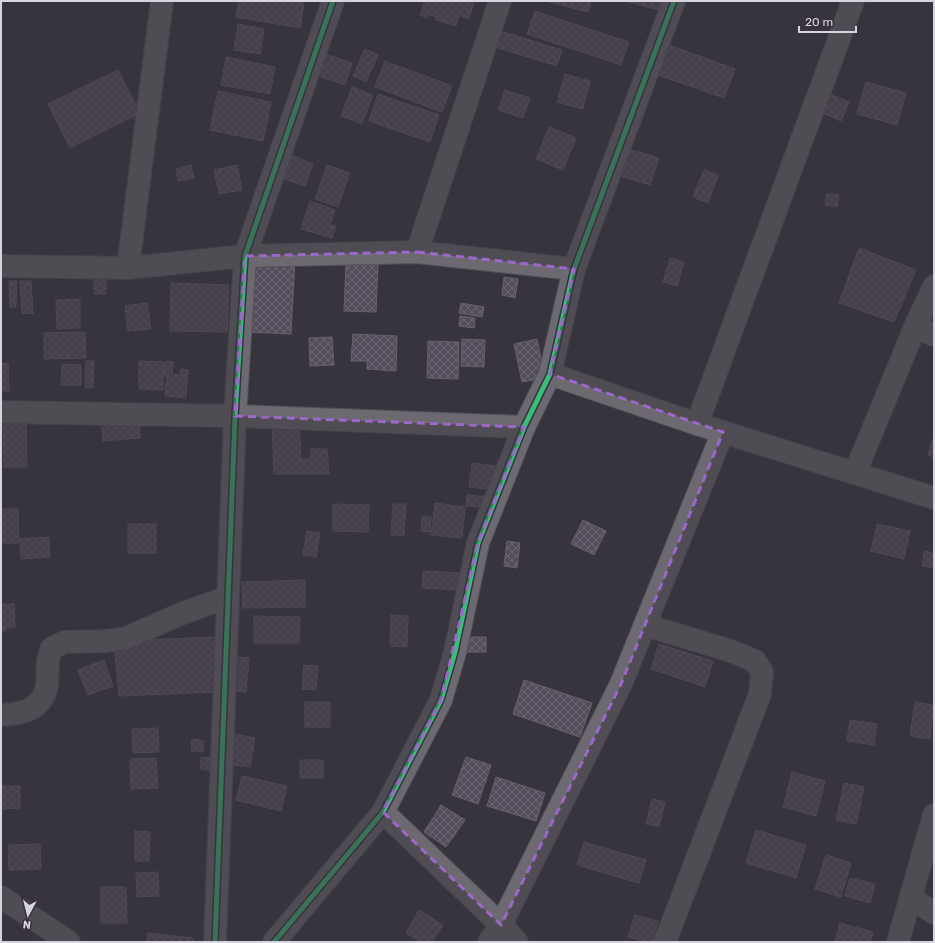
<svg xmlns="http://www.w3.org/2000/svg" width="935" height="943" font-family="Rubik,sans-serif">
	<defs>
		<pattern id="building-cross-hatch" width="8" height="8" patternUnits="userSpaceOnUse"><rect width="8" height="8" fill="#544d5c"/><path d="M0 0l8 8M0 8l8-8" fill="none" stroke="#6c6673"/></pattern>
	</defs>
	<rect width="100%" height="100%" fill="#38343e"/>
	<g fill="url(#building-cross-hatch)" stroke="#65626a">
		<polygon points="239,1 292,1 304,3 300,28 236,17"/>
		<polygon points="425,1 474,1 469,19 459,15 456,26 436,20 437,17 428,14 427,18 420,15"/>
		<polygon points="546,1 591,1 588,12"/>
		<polygon points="625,1 661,1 659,10"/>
		<polygon points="535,11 629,42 621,65 527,34"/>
		<polygon points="238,24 264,29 260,54 234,50"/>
		<polygon points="501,31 562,50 557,66 495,47"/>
		<polygon points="669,45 735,69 724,98 658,75"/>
		<polygon points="365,49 378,55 366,82 353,76"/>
		<polygon points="325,54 352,63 345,85 318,76"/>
		<polygon points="226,57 275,67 270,94 221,85"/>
		<polygon points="385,61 452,86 442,112 375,87"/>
		<polygon points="118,70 140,113 70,148 48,104"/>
		<polygon points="565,74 590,81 583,109 557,102"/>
		<polygon points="866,82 906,93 897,125 857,114"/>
		<polygon points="352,87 373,95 362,124 341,116"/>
		<polygon points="505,90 530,98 523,118 498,110"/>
		<polygon points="218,91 271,102 263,141 210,130"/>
		<polygon points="378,94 439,115 430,142 369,121"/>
		<polygon points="830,94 849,102 841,121 822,113"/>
		<polygon points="549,127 576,138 563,170 536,159"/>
		<polygon points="629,149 659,158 650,185 620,176"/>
		<polygon points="291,155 313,164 305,186 282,178"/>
		<polygon points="191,165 194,178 178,181 176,169"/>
		<polygon points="237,165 242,190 219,194 214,170"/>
		<polygon points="327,165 350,173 338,207 315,199"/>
		<polygon points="704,170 718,175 708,203 693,197"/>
		<polygon points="827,194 839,195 837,207 825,205"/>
		<polygon points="310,201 335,210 330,225 336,226 332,238 301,229"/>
		<polygon points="859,248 916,270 894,322 839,303"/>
		<polygon points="670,258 684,262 677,286 663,282"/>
		<polygon points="256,259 295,259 291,334 249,332"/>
		<polygon points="346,264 378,265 376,312 344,311"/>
		<rect x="94" y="277" width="12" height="17"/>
		<polygon points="504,277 518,279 515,298 502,295"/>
		<polygon points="9,281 17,281 16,307 10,307"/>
		<polygon points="20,281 31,281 33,314 22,313"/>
		<polygon points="171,283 229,285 227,332 170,331"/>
		<polygon points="80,299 80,328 57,329 56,300"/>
		<polygon points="147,303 151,329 128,331 125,306"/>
		<polygon points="461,303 484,307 482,317 459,313"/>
		<polygon points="460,316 475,318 474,328 459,326"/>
		<polygon points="85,332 86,358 44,359 44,333"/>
		<polygon points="353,334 397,336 396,371 367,369 367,361 351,361"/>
		<polygon points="332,337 334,365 310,366 309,338"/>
		<polygon points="462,339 485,340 484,367 461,366"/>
		<polygon points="537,339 545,378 522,382 514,344"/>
		<polygon points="428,341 459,342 458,379 427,378"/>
		<polygon points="86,361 94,361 93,388 85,388"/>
		<polygon points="139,361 163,362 163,390 139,389"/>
		<polygon points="166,361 173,362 172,374 180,375 181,369 188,370 186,398 165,396 167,376 163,376 165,362 166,363"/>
		<polygon points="8,363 9,391 1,391 1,364"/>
		<polygon points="62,364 81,365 81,385 61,385"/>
		<polygon points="3,416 26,416 27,467 4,467"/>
		<polygon points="139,418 140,438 103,441 101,420"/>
		<polygon points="299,422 301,459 311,459 311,449 327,449 329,474 274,474 272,424"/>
		<polygon points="934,436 934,457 928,455"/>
		<polygon points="472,463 499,466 496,490 469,487"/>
		<polygon points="467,495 491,497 490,508 466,506"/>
		<polygon points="435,503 465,507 462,538 431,535"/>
		<polygon points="333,504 369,505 368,532 333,531"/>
		<polygon points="393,504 406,504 404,536 391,535"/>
		<polygon points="1,509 18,509 19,543 1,543"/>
		<polygon points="422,516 431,517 430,532 421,531"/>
		<polygon points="583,520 606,531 594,555 571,544"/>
		<rect x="128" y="524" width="28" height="29"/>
		<polygon points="877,524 910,531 904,559 871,551"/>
		<polygon points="307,531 320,533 316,557 303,555"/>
		<polygon points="49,537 50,557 21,559 20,539"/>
		<polygon points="507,541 520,543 517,568 504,566"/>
		<polygon points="924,551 934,553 934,568 922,566"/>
		<polygon points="423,571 461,573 461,590 422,588"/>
		<polygon points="305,580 305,607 243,608 242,582"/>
		<polygon points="1,604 14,604 15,627 6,628 6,631 1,631"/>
		<polygon points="391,615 408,616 407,647 390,646"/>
		<polygon points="254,616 300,617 299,643 254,643"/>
		<polygon points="215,637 217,692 119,696 114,641"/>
		<rect x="463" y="637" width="23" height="15"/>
		<polygon points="659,644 713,661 705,687 651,669"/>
		<polygon points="236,657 249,658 246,692 233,691"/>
		<polygon points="104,660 113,686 88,695 78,670"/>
		<polygon points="304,665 318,666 316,690 302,689"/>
		<polygon points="524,680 592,703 580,737 513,714"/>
		<rect x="305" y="702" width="25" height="25"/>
		<polygon points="915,702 934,705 930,739 910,736"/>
		<polygon points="850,720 877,724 874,745 847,741"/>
		<polygon points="158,728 159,752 133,753 132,729"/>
		<polygon points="235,734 255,738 250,767 229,764"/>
		<polygon points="192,739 204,741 203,752 191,751"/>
		<polygon points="201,757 214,758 212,771 200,769"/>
		<polygon points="466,757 491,765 478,804 452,795"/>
		<polygon points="156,758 158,788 131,789 130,759"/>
		<rect x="300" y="760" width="23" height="18"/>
		<polygon points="792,772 825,781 816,816 783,807"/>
		<polygon points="242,776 287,786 281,811 236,800"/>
		<polygon points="496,777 545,793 536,821 487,806"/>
		<polygon points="844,783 864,787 856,824 836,820"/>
		<polygon points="1,786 20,786 20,808 1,809"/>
		<polygon points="652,799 665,802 659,827 646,824"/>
		<polygon points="441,805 465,820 446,847 424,832"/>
		<polygon points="756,830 806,845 796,878 746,863"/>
		<polygon points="135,831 150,832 149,861 135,861"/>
		<polygon points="584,842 646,860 639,883 577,865"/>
		<polygon points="40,844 41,869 9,870 8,845"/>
		<polygon points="826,855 851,863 841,897 815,889"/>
		<polygon points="158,872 159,896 137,897 136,873"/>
		<polygon points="850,878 875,884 870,903 845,896"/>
		<polygon points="101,887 126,887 127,923 101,923"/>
		<polygon points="419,910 443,925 432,942 421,942 406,933"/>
		<polygon points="635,915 658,921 653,942 647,942 628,937"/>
		<polygon points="840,923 873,932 870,942 835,942"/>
		<polygon points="148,933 193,938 193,942 147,942"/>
	</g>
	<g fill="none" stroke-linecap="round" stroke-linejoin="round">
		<g stroke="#545159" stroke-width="24">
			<g id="street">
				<polyline points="417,252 500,1"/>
				<polyline points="1,266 128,268 245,256 417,252 574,269"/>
				<polyline points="128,268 162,1"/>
				<polyline points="915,327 934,335"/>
				<polyline points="550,374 697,424 934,498"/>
				<polyline points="1,412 235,416 524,427"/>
				<polyline points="697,424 853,1"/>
				<polyline points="855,473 915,327 934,286"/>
				<polyline points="645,625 731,651 755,661 762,672 760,694 665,942"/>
				<path d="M1 715C22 714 42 710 47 686 48 679 47 671 48 664 48 659 50 654 51 649L64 642 106 641 126 638 183 613 228 597"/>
				<polyline points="383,812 501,925 517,942"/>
				<polyline points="911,898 934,913"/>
				<polyline points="215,942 235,416 245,256 333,1"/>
				<polyline points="274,942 383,812 441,700 455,652 478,543 524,427 550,374 574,269 674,1"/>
				<polyline points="489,942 501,925 621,684 723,432"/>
				<polyline points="898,942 934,815"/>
			</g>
		</g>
		<g stroke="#545159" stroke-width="24">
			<polyline id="secondary" points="1,897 69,942"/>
		</g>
		<use href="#street" stroke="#6c6970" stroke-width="22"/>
		<use href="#secondary" stroke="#6c6970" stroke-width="22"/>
		<g stroke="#373141" stroke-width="8">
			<g id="cycleway">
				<polyline points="215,942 235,416 245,256 333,1"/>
				<polyline points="274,942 383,812 441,700 455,652 478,543 524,427 550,374 574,269 674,1"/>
			</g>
		</g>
		<use href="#cycleway" stroke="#3abd76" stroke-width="5"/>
	</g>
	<path d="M0 0H935V943H0ZM417 252 574 269 550 374 723 432 621 684 501 925 383 812 441 700 478 543 524 427 235 416 245 256Z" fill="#38343e" fill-opacity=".55" fill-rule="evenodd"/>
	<path fill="none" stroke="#9c67ca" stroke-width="3" stroke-dasharray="8 5" stroke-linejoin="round" d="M417 252 574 269 550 374 723 432 621 684 501 925 383 812 441 700 478 543 524 427 235 416 245 256Z"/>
	<rect width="935" height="943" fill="none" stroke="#d8d4df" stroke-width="4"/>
	<g transform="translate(28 915) rotate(187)" stroke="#373141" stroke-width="3" paint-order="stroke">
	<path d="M0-3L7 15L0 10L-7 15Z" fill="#d8d4df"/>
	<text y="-6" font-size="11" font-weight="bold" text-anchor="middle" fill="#d8d4df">N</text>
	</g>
	<path d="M799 26v6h57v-6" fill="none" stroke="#d8d4df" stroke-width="2"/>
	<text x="805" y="26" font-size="12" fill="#d8d4df" stroke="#373141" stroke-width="3" paint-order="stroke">20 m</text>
</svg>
